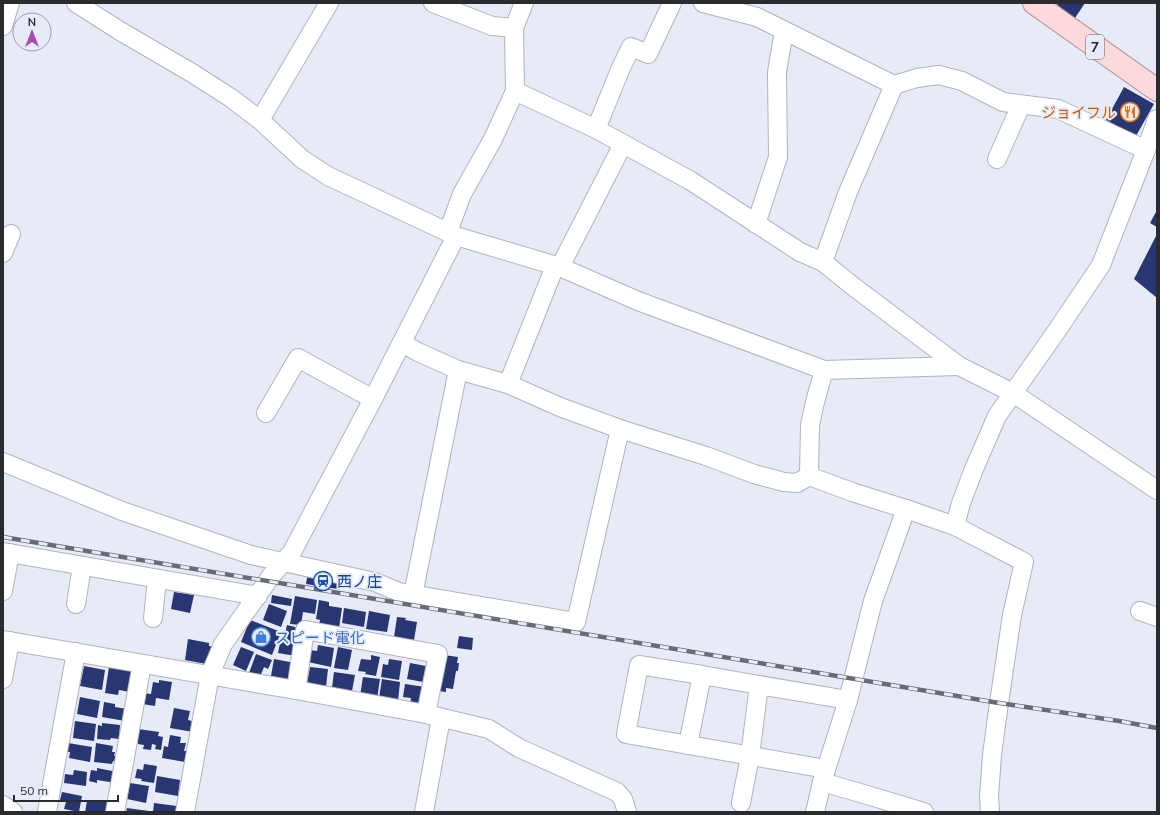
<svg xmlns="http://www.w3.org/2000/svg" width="1160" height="815" font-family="Mulish,'Noto Sans JP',sans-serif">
	<rect width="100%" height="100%" fill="#e7ebf7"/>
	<g fill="#283671">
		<polygon points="1059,3 1085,3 1075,18 1057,5"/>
		<polygon points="1124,87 1154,104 1136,136 1106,120"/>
		<polygon points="1157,210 1157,227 1150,223"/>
		<polygon points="1157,234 1157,298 1134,279"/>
		<polygon points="308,572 339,577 338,589 306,584"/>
		<polygon points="174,592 194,595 190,613 171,609"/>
		<polygon points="272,595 292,599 291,606 271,603"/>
		<polygon points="295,596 317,600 315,614 303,612 301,625 290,624"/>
		<polygon points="319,600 329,602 329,606 342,608 339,628 319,625 320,620 316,619"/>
		<polygon points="269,604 287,611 281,627 263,620"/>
		<polygon points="344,608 366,612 364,627 342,623"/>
		<polygon points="369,611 390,615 387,632 366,629"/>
		<polygon points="397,617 406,618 405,620 417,622 414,640 394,637"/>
		<polygon points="250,620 281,632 272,655 241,642"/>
		<polygon points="287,625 299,628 296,656 278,653 280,643 283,643"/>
		<polygon points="459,636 473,638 472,650 457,648"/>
		<polygon points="188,639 209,643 209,646 214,647 213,658 207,657 206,664 185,660"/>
		<polygon points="318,645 334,648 331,667 308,662 310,650 317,651"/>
		<polygon points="241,647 254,652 246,671 233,665"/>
		<polygon points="338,647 352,650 348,670 334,668"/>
		<polygon points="256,654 272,660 268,669 264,667 260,677 249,673"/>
		<polygon points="371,655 380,657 376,676 365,674 366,672 358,671 361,659 371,660"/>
		<polygon points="444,655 458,657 457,663 459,663 458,671 456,671 453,689 446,688 446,692 438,691"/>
		<polygon points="274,659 295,663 292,680 271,676"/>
		<polygon points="389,659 402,661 399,680 381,677 383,664 388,665"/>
		<polygon points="410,663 426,666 423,682 407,679"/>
		<polygon points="84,666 105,670 102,690 80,686"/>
		<polygon points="109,667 132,671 130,692 119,690 118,695 105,693"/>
		<polygon points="310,667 328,669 326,687 307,684"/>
		<polygon points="334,672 355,675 352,691 332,688"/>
		<polygon points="363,677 380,679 377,699 360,696"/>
		<polygon points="382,679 400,682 398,701 379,698"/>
		<polygon points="159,680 172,682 169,700 156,698 155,706 142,704 144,693 151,694 153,682 159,683"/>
		<polygon points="405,684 425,687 422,707 410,705 411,698 403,697"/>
		<polygon points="80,697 100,701 97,718 77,714"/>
		<polygon points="104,702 115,704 115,707 127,709 125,721 102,717"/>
		<polygon points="174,708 190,711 188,720 192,721 192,724 194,725 193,732 170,728"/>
		<polygon points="75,721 96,724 94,741 73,738"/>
		<polygon points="102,723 120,725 119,739 111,738 110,740 97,739 98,725 102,726"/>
		<polygon points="138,729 159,732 158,736 163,737 161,750 155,749 156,745 152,744 151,750 143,749 144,745 138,744 138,742 136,741"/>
		<polygon points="170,735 181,737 180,743 186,743 184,751 187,751 185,762 162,758 164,746 168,747"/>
		<polygon points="68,743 92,747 90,762 69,758 70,752 67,752"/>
		<polygon points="96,743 113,746 112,752 115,752 114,756 119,756 118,761 113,761 112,764 94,762"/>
		<polygon points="144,764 157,766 154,783 141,781 142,779 135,778 137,769 143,770"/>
		<polygon points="97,768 117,772 116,783 97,780 97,783 89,781 91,770 97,771"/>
		<polygon points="74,770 87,772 86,786 64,783 65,774 73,775"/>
		<polygon points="157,776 180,780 178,796 155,792"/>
		<polygon points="130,783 149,786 146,803 127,799"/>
		<polygon points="62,792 82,796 79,812 64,809 66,802 60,800"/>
		<polygon points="96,800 111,802 109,812 85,812 87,801 96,802"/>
		<polygon points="154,803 177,806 177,812 153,812"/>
		<polygon points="127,808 149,811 149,812 126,812"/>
	</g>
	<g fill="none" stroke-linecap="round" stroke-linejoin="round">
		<g stroke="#b0b3be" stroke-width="20">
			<g id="minor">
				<polyline points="76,3 120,31 192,73 231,98 260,120 302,159 328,176 456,236 560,267 638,301 824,370"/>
				<polyline points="433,3 492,26 514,28"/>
				<polyline points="703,3 757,17 894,85 917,78 939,75 962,81 1003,102 1058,109 1146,150"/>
				<polyline points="3,26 10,3"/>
				<polyline points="515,91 596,129 691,181 800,252 823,262 854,287 959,366 1013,393 1157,490"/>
				<polyline points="260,120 329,3"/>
				<polyline points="596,129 620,70 631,47 648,54 672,3"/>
				<polyline points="997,159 1021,105"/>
				<polyline points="756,224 778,157 777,72 784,31"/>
				<polyline points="448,232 462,194 493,139 515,91 514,28 524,3"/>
				<polyline points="3,253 11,234"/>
				<polyline points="823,262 848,192 894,85"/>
				<polyline points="560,267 623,144"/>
				<polyline points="402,343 418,352 458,370 508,384 560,407 620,429 706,456 754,474 784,482 797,483 809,476 852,492 906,509 955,526 1024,562 1012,615 999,703 992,755 989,797 990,812"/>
				<polyline points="508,384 555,266"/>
				<polyline points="266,413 298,358 373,399"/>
				<polyline points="3,462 122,511 251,555 375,582 399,592 576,622 620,429"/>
				<polyline points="809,476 810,425 815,402 824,370 959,366"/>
				<polyline points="955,526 961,503 974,469 997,416 1058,329 1101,265 1146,150 1157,119"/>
				<polyline points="3,552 258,596"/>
				<polyline points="3,591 10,553"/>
				<polyline points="413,595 458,370"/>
				<polyline points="76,604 82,566"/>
				<polyline points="1140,611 1157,617"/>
				<polyline points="153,618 157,579"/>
				<polyline points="3,640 296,690 426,714 489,729 519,748 617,792 623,799 627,812"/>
				<polyline points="702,675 639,665 626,734 826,769"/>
				<polyline points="3,679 10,641"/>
				<polyline points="296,690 305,630 438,654 426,714"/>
				<polyline points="688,745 702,675 759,685"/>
				<polyline points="822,782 857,792 924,812"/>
				<polyline points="741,803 750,756 759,685 848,700"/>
				<polyline points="3,805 13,812"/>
				<polyline points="47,812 76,652"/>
				<polyline points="115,812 142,664"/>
				<polyline points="185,812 210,675 223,644 271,576 292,552 373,399 456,236"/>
				<polyline points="424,812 441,718"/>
				<polyline points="815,812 822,782 848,700 873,601 906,509"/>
			</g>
		</g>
		<g stroke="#b08c90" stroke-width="24">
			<polyline id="major" points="1034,3 1157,90"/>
		</g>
		<use href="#minor" stroke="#fff" stroke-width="18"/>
		<use href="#major" stroke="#fbd9dc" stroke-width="22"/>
		<g stroke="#686b71" stroke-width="4.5">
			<polyline id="rail" points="3,537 999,703 1119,721 1157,728"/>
		</g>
		<use href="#rail" stroke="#e7ebf7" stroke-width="3" stroke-dasharray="9" stroke-linecap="butt"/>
	</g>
	<defs>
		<g id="restaurant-ring" transform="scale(1)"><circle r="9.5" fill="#e7ebf7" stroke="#e8710a" stroke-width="1.5"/><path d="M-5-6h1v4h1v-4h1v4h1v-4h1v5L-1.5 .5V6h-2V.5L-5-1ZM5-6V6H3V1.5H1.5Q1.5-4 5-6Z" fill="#e8710a"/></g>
		<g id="station-ring" transform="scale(1)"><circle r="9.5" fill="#e7ebf7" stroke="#1a4fb4" stroke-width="1.5"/><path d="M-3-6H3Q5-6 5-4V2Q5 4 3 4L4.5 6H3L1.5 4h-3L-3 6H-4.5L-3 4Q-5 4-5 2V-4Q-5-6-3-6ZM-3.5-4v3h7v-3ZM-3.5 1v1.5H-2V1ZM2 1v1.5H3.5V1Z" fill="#1a4fb4"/></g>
		<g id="shop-ring" transform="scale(1)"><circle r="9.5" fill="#e7ebf7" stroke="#3f7fe0" stroke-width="1.5"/><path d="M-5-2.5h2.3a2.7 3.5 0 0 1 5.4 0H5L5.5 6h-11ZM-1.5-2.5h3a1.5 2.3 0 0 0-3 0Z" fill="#3f7fe0"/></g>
	</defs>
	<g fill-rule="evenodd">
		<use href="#restaurant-ring" x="1130" y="112"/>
		<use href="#station-ring" x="323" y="581"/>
		<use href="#shop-ring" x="261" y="637"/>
	</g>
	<g text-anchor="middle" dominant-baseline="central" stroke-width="4" stroke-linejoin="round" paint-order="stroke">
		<rect fill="#e7ebf7" stroke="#62656b" stroke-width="1" x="1086" y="35" width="18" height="24" rx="3"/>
		<g font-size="14" font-weight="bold" fill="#292b2f">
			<text x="1095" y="47">7</text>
		</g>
		<g font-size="15" fill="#c56008" stroke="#e7ebf7" text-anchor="end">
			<text x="1116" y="112">ジョイフル</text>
		</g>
		<g font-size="15" fill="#164399" stroke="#e7ebf7" text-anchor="start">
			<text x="337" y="581">西ノ庄</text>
		</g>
		<g font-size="15" fill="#366cbe" stroke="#e7ebf7" text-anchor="start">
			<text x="275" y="637">スピード電化</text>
		</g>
	</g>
	<rect width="1160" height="815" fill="none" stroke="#292b2f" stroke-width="8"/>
	<g transform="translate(32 32)"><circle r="19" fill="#e7ebf7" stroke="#9b9ea7"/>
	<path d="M0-3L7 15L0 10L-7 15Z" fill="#aa4ab2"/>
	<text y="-6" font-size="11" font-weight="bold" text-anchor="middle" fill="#292b2f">N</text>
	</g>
	<path d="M14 795v6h104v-6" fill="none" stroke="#292b2f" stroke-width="2"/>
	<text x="20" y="795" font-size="12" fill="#292b2f" stroke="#e7ebf7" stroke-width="3" paint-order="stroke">50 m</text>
</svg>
